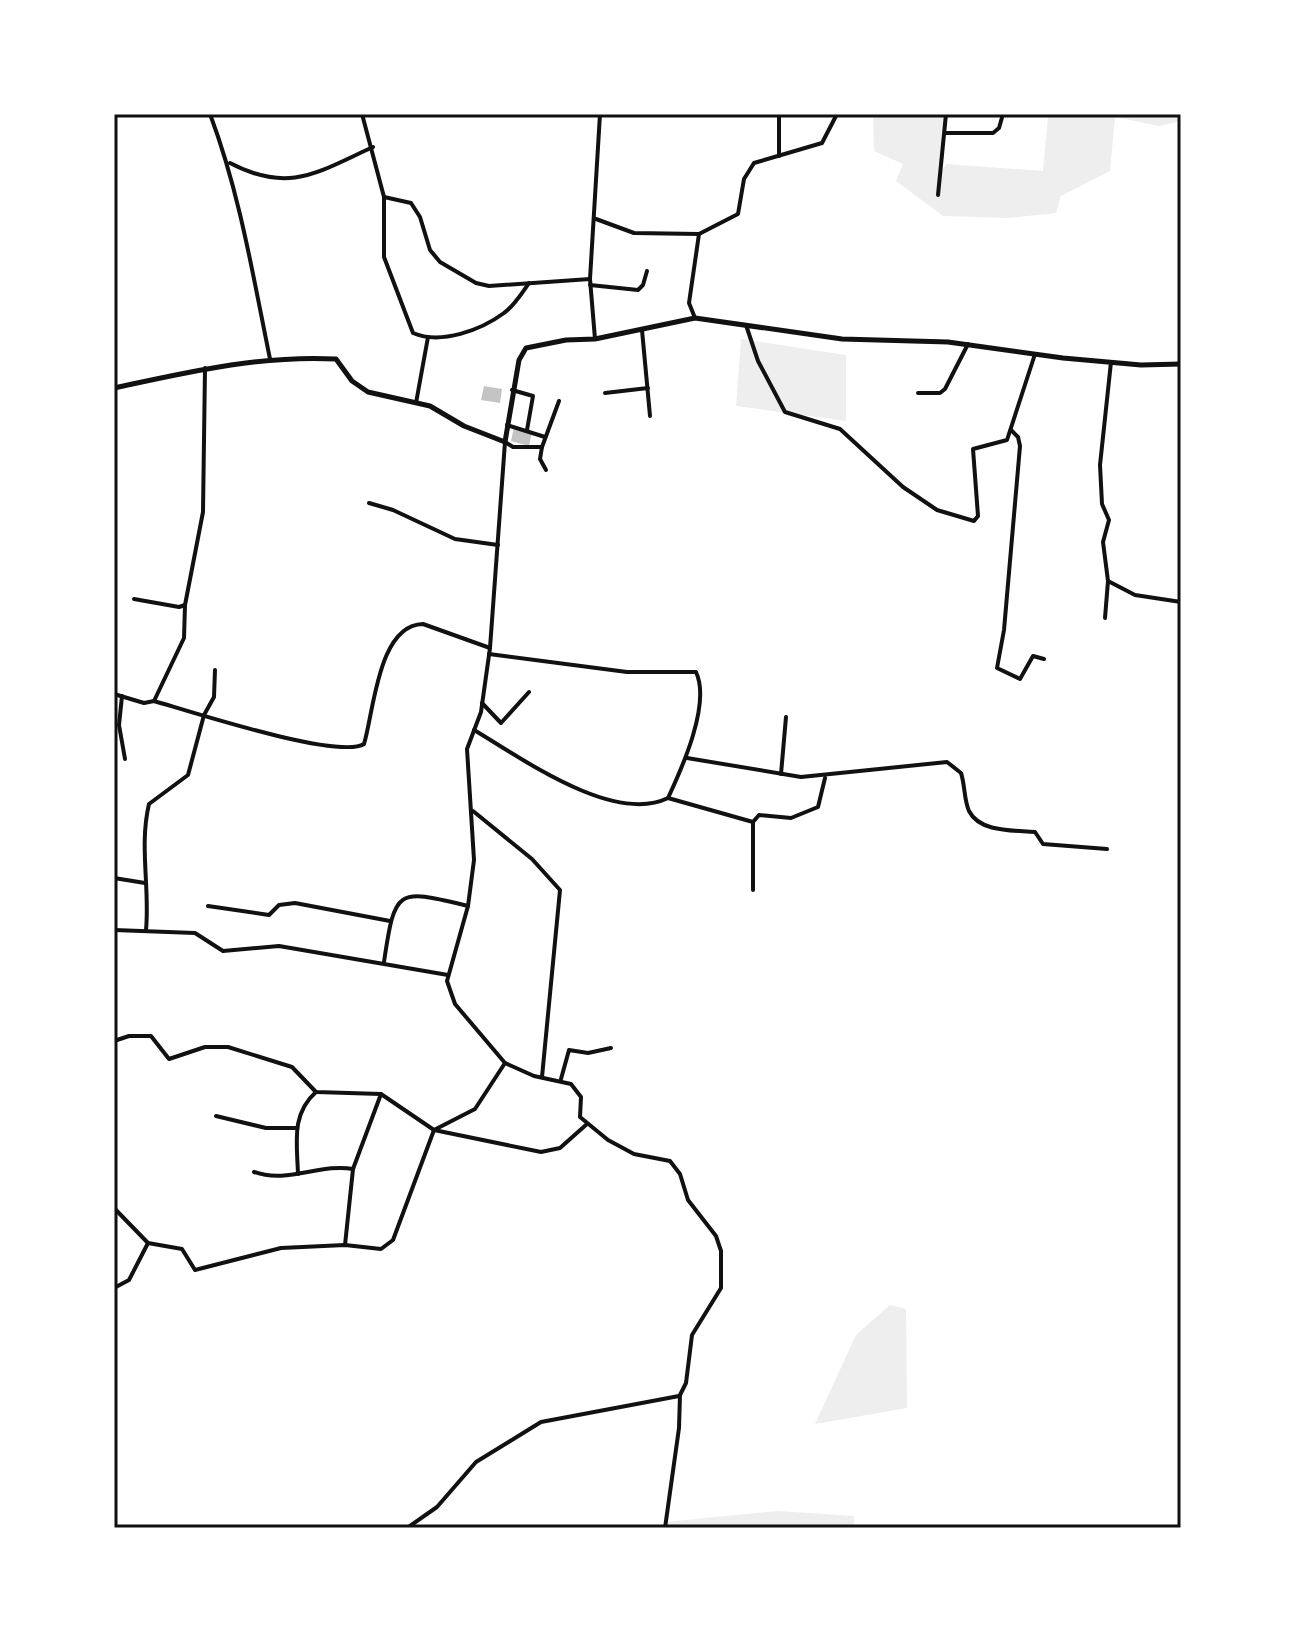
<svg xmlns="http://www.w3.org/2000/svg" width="1295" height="1642" font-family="Helvetica,sans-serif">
	<rect width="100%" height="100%" fill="#fff"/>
	<g fill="#eee">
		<polygon points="873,114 947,114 942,171 946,164 1043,171 1048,117 1181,114 1181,121 1159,126 1115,117 1110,171 1061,196 1056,213 1008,218 943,216 896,181 903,164 874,151"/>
		<polygon points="741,339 846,355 846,421 736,406"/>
		<polygon points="890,1305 906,1309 907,1408 815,1424 856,1335"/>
		<polygon points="778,1511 854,1516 854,1528 666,1528 665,1522"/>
	</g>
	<g fill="#c4c4c4">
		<polygon points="484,386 502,389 500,403 481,400"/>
		<polygon points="514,427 532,432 529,446 511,441"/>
	</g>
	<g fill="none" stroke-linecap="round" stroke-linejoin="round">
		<g stroke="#111" stroke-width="4">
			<path d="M210 114C240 194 253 276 270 359"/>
			<path d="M362 114 384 197V257L413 333C441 345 481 330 504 313 514 306 522 293 529 283"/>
			<polyline points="945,133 993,133 999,128 1003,114"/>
			<polyline points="779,156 779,114"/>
			<path d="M230 163C289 194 318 172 373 147"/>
			<polyline points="938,195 946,114"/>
			<polyline points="384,197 411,203 420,217 430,250 440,262 476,283 489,286 590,279"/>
			<polyline points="596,219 634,233 699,234 689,303 695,318"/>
			<polyline points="699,234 738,214 744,179 754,163 822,143 837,114"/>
			<polyline points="590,285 638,290 643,285 647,271"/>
			<polyline points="746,325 758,361 785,412 840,429 903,487 937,510 974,521 978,516 973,449 1007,440 1035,354"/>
			<polyline points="642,330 650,416"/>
			<polyline points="595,339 590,279 600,114"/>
			<polyline points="1111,362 1100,465 1102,504 1109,520 1103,542 1108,581 1135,595 1181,602"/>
			<polyline points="512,390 533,396 527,430"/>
			<polyline points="605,393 648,388"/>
			<polyline points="918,393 940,393 945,389 968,344"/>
			<polyline points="559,401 542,447 513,447 505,442 490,648 481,712 467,749 474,860 468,906 447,981 455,1004 505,1063 534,1076 571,1084 581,1097 580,1117 608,1140 634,1154 670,1161 680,1174 688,1200 716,1236 721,1251 721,1288 692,1335 686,1383 680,1395 679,1428 665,1528"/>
			<polyline points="416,403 428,337"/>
			<polyline points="507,425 545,437"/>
			<polyline points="1011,430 1018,437 1020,446 1004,630 997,668 1020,679 1033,656 1044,659"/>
			<polyline points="542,447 540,459 546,470"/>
			<polyline points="369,503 393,510 455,539 498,545"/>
			<polyline points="134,599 179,607 185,605"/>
			<polyline points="1105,618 1108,581"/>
			<path d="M114 694 144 703 154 701C189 711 339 760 364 744 374 711 378 625 423 624L490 648"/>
			<polyline points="122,696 119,725 125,759"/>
			<polyline points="154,701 184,638 185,605 203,512 205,368"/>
			<polyline points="482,703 501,723 529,692"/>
			<path d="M474 730C520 757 613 825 668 798 682 768 711 704 696 672H627L489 654"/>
			<path d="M687 758 801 777 947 762 961 773C965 785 964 800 969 811 980 833 1015 830 1035 832L1043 844 1107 849"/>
			<polyline points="781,774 786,717"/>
			<polyline points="668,798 753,822 753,890"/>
			<polyline points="473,811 532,859 560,890 542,1077"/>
			<polyline points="753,822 759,815 791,818 818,807 825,778"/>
			<polyline points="114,878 145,883"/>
			<polyline points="208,906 269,915 279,905 295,903 390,921"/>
			<polyline points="114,930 195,933 223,951 279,946 448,975"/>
			<path d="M146 930C150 888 139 846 149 804L188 775 204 715 214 697 215 670"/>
			<path d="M384 962C395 887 397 889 468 906"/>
			<polyline points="114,1041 129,1036 151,1036 169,1059 205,1047 228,1047 292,1067 316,1092 381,1094 434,1130 541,1152 560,1148 587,1124"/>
			<polyline points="561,1079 569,1050 588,1053 611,1048"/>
			<polyline points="216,1116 266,1128 296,1128"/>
			<path d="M254 1172C287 1184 321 1163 353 1169"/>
			<path d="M298 1174C297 1143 291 1114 316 1092"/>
			<polyline points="114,1208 148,1243 182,1249 195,1270 281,1248 345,1245 381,1249 393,1240 434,1130 475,1109 505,1063"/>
			<polyline points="345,1245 353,1169 381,1094"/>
			<polyline points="114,1288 129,1280 148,1243"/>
			<polyline points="407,1528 437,1507 476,1462 541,1422 679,1396"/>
		</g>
		<path stroke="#111" stroke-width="5" d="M114 388C188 372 260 355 336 359L352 381 368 392 430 406 464 426 505 442 519 360 526 348 566 340 595 339 695 318 842 339 948 342 1063 358 1141 365 1181 364"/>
	</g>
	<rect width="1295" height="1642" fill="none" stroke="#ffffff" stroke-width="232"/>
	<rect x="116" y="116" width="1063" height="1410" fill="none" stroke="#111" stroke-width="3"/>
</svg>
